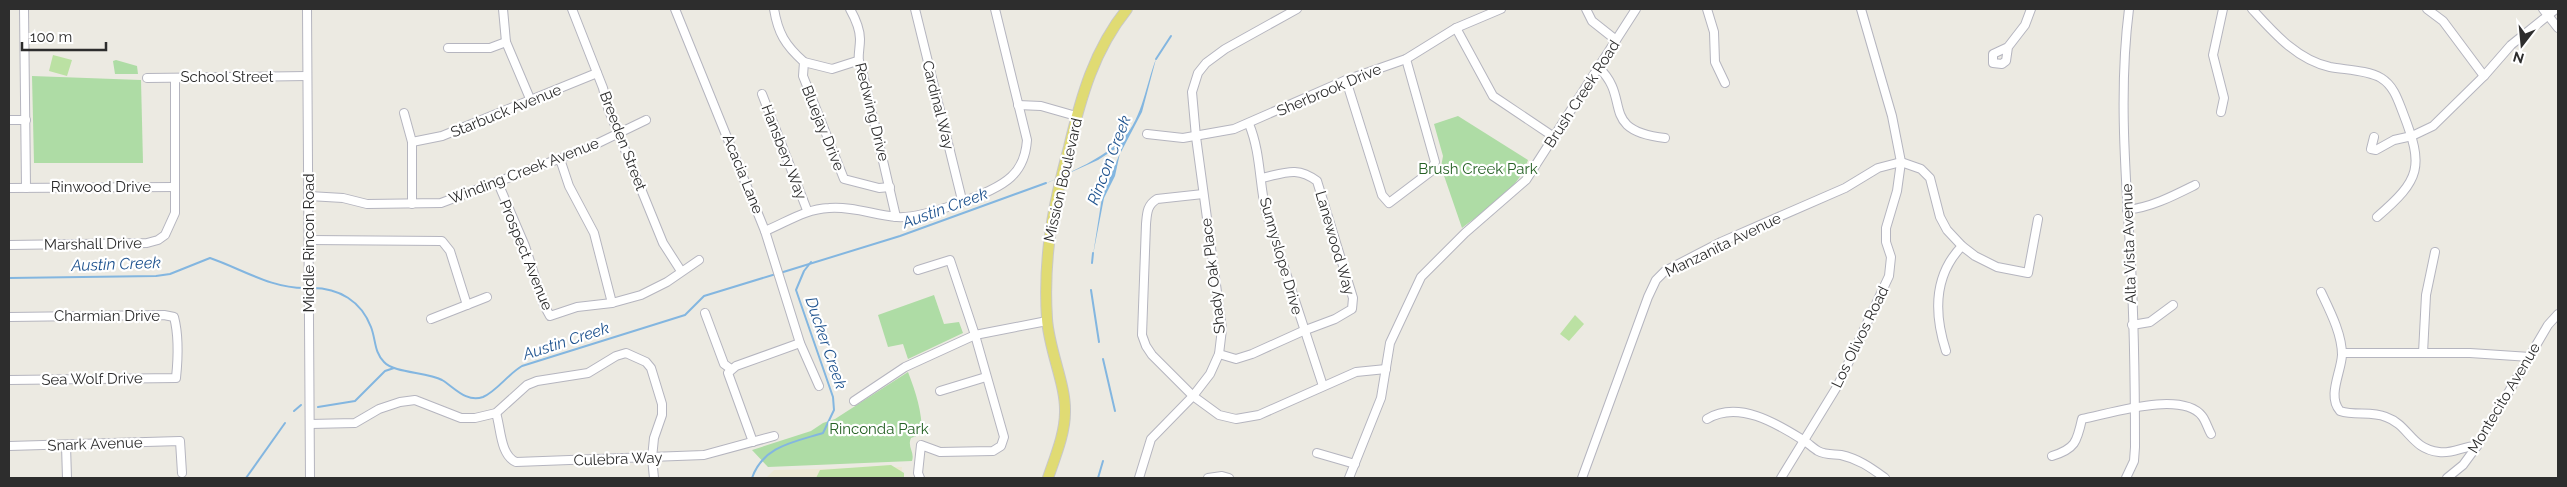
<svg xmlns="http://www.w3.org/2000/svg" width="2567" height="487" font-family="Raleway,sans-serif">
	<rect width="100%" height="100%" fill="#eceae2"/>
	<polygon fill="#ece8d3" points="902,467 901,478 766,478 774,470"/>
	<g fill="#aedca5">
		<polygon points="116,60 137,66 138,74 115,74 113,61"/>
		<polygon points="32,76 141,80 143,163 34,163"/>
		<path d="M1458 116 1528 160C1519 190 1485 210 1462 228L1441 167 1443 156 1434 124Z"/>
		<polygon points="934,295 944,324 959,322 963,333 908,359 903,344 888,347 878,315"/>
		<path d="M908 372C916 393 922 411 922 434L911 438C907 447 915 452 912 461L768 467 752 450 811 431 823 423 835 419Z"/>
	</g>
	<g fill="#bbe1a3">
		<polygon points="53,55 72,60 67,76 49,71"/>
		<polygon points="1575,315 1584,324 1569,341 1560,334"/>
		<polygon points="891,465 904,473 904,478 816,478 820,470"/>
	</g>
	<g fill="#83b6e0">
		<path d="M1156 59 1142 112 1121 152V145L1098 160 1045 184C1072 171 1103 159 1124 137 1142 119 1147 81 1156 59Z"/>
		<polygon points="1120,153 1115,176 1104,198 1093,255 1102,197"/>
	</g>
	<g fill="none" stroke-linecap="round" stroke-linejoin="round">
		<g stroke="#83b6e0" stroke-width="2">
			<polyline points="1156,59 1171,36"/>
			<polyline points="1092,263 1093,253"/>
			<polyline points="780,273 900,236 1046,183"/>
			<path d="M9 278 156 276 170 274 210 258C242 269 272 289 307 288"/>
			<path d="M312 288C339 288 361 301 371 327 376 340 374 352 384 362 394 373 427 372 442 380 454 387 466 403 483 397 497 391 508 374 522 366L685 315 704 296 776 274"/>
			<polyline points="1091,290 1099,342"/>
			<polyline points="1103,359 1115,411"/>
			<polyline points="318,407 355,401 385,371 394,368"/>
			<polyline points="294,411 301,405"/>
			<polyline points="246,478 285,423"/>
			<path d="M752 478C763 446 794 442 823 433L834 410 833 397 796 290 804 271 811 262"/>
			<polyline points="1098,478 1103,461"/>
		</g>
		<g stroke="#b5b5bf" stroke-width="10">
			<g id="minor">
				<polyline points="24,9 26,188"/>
				<polyline points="307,9 310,478"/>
				<polyline points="503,9 506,42 531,101"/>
				<polyline points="572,9 603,88 608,108 663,243 681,271"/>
				<polyline points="675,9 765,231 800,343 819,386"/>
				<path d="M774 9C778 33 785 45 804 62L803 76 844 179 879 188 890 187"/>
				<path d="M850 9C855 18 860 29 860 39 860 52 856 58 862 70L896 217"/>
				<polyline points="915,9 962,200"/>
				<polyline points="1586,9 1592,21 1616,40"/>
				<polyline points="1707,9 1714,32 1715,62 1725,83"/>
				<path d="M2252 9C2273 32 2297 60 2330 67 2346 70 2367 70 2381 78 2394 86 2398 100 2403 113 2424 167 2421 179 2377 217"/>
				<polyline points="2427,9 2443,21 2484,76"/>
				<polyline points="2543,9 2558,28"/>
				<polyline points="1456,28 1493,96 1554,137"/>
				<polyline points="2008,47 2006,61 2002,64 1993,63 1993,54 2008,47 2025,25 2031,9"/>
				<polyline points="448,48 490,48 506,42"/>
				<polyline points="804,62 832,69 857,61"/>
				<path d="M1599 68C1632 99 1598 130 1665 138"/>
				<polyline points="147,78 307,76"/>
				<polyline points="1346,80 1382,195 1389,203 1430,172 1435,162 1406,59"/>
				<polyline points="762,94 807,210"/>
				<polyline points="1018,105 1041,106 1076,116"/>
				<polyline points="2221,112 2224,98 2213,55 2223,9"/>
				<polyline points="404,113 412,142 412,204"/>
				<polyline points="9,120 26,120"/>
				<path d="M1249 124C1261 153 1259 183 1266 212L1323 386"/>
				<polyline points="1147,134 1183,138 1234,129 1346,80 1406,59 1456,28 1501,9"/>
				<polyline points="2374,137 2371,149 2376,150 2394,140 2412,136 2433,126 2484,76 2511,45 2556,9"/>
				<polyline points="412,142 442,136 597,73"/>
				<polyline points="560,159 569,186 594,233 612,303"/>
				<polyline points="498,183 525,246 544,305 550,316 577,307 612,303 641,295 667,282 699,260"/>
				<polyline points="9,188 175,187"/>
				<path d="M1203 194 1157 199C1147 205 1147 213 1146 224L1142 335 1146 346 1152 355 1193 396 1219 415 1236 419 1259 415 1356 372 1386 369"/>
				<polyline points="309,196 343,198 367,204 441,203 588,148 646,120"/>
				<path d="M2127 210C2152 207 2173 196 2195 185"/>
				<path d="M765 231C787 222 805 209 829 208 852 206 874 215 897 217 921 219 993 194 1011 177 1021 168 1026 154 1027 140L995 9"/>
				<polyline points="309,240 442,241 450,251 467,305"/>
				<polyline points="9,245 147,243 158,240 165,235 175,213 175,78"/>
				<polyline points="918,270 950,260 975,335 1004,437 1001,446 993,451 940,452 921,445 918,473 920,478"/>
				<path d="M2321 292C2330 311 2342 334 2342 355 2341 373 2327 396 2340 411 2355 416 2371 411 2386 417 2409 425 2411 449 2439 452 2453 454 2463 446 2477 446"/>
				<polyline points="705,313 724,364 731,369"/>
				<path d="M9 317 164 315 174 317C179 336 178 359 176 378L9 380"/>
				<polyline points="431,319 487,297"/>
				<polyline points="2132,325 2150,322 2173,305"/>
				<path d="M1946 351C1934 314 1933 276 1962 246"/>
				<polyline points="2342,353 2470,353 2530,357"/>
				<polyline points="2423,353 2426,295 2435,252"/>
				<path d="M1219 354 1236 359 1252 354 1303 331 1335 319 1352 309 1353 298 1317 181C1297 166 1285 173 1262 178"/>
				<polyline points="940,391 986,377"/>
				<polyline points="854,401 905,367 975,335 1047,321"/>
				<path d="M496 413C501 428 500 455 516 462L704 455 774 436"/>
				<path d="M1707 419C1738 400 1776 423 1803 440 1808 443 1813 448 1818 451 1825 455 1834 454 1841 455 1859 459 1871 468 1885 478"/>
				<polyline points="310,424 355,423 379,409 400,402 415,400 461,418 475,418 496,413 527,385 537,381 588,373 616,356 626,353 646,362 651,368 662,404 662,415 654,438 652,458 654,478"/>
				<polyline points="753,442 728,373 736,366 800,343"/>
				<polyline points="9,446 180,441 182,473"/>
				<polyline points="66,446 67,478"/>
				<polyline points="1317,453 1355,464"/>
				<path d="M2052 456C2075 449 2077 442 2082 419 2109 414 2181 390 2202 416 2206 421 2208 429 2211 434"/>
				<polyline points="1139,478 1151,439 1193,396 1210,374 1219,354 1222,329 1196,137 1192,92 1198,73 1206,63 1225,49 1297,9"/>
				<polyline points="1208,478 1222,476 1229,478"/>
				<polyline points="1349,478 1381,398 1390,343 1421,277 1465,233 1526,180 1636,9"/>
				<polyline points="1582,478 1648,297 1656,280 1665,271 1721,242 1845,188 1878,168 1901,162 1921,169 1930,178 1940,217 1947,230 1962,246 1975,256 1997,267 2028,273 2038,219"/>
				<polyline points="1781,478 1838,385 1889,276 1891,257 1886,242 1886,228 1897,191 1901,162 1892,116 1861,9"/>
				<path d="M2126 478 2134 461 2135 447C2135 380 2134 313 2130 247 2125 168 2119 87 2129 9"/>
				<polyline points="2447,478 2463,465 2477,446 2548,325 2558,314"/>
			</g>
		</g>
		<g stroke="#c8c8c8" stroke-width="12">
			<path id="major" d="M1048 478C1055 457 1065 434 1065 412 1066 385 1049 350 1047 319 1043 257 1053 206 1069 147 1081 97 1094 50 1127 9"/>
		</g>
		<use href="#minor" stroke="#fff" stroke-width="8"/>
		<use href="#major" stroke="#e0db73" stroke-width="10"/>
	</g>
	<g text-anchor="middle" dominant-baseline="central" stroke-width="4.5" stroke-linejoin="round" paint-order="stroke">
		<g font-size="15" fill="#2d2d2d" stroke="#fff">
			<text x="227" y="77">School Street</text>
			<text transform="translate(1329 90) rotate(-23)">Sherbrook Drive</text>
			<text transform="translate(1582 94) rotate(-57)">Brush Creek Road</text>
			<text transform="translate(938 105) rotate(76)">Cardinal Way</text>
			<text transform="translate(506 111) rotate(-22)">Starbuck Avenue</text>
			<text transform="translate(872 112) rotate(76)">Redwing Drive</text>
			<text transform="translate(823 128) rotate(68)">Bluejay Drive</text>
			<text transform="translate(623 141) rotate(69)">Breeden Street</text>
			<text transform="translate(784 152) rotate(69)">Hansbery Way</text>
			<text transform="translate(524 171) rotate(-21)">Winding Creek Avenue</text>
			<text transform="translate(743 174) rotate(68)">Acacia Lane</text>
			<text transform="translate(1063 180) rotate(-77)">Mission Boulevard</text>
			<text x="101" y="187">Rinwood Drive</text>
			<text transform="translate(309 243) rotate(-90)">Middle Rincon Road</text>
			<text transform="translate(1335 243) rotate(74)">Lanewood Way</text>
			<text transform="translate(93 244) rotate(-1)">Marshall Drive</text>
			<text transform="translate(2129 244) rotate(-92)">Alta Vista Avenue</text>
			<text transform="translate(1723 245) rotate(-26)">Manzanita Avenue</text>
			<text transform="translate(526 255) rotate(68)">Prospect Avenue</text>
			<text transform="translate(1281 256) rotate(74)">Sunnyslope Drive</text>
			<text transform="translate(1213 276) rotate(-97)">Shady Oak Place</text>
			<text x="107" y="316">Charmian Drive</text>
			<text transform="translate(1860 337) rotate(-64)">Los Olivos Road</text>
			<text transform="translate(92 379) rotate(-1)">Sea Wolf Drive</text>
			<text transform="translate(2504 398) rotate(-59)">Montecito Avenue</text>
			<text transform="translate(95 444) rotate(-2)">Snark Avenue</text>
			<text transform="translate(618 459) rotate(-2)">Culebra Way</text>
		</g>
		<g font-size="15" fill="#266225" stroke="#fff">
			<text x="1478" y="169">Brush Creek Park</text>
			<text x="879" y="429">Rinconda Park</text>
		</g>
		<g font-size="16" font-style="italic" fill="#1f538f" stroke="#fff">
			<text transform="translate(1109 160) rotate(-69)">Rincon Creek</text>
			<text transform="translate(945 208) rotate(-20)">Austin Creek</text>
			<text transform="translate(116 264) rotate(-2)">Austin Creek</text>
			<text transform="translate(566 341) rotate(-18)">Austin Creek</text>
			<text transform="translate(826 343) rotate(71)">Ducker Creek</text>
		</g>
	</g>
	<rect width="2567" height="487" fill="none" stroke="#2d2d2d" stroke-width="20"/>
	<g transform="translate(2522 45) rotate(196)" stroke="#ffffff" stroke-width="4" paint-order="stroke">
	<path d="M0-4L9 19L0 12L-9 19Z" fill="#2d2d2d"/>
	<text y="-8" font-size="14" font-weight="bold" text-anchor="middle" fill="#2d2d2d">N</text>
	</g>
	<path d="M22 42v8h84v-8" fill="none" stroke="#2d2d2d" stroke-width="2.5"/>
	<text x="30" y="42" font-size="15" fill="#2d2d2d" stroke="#ffffff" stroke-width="4" paint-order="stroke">100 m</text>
</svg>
